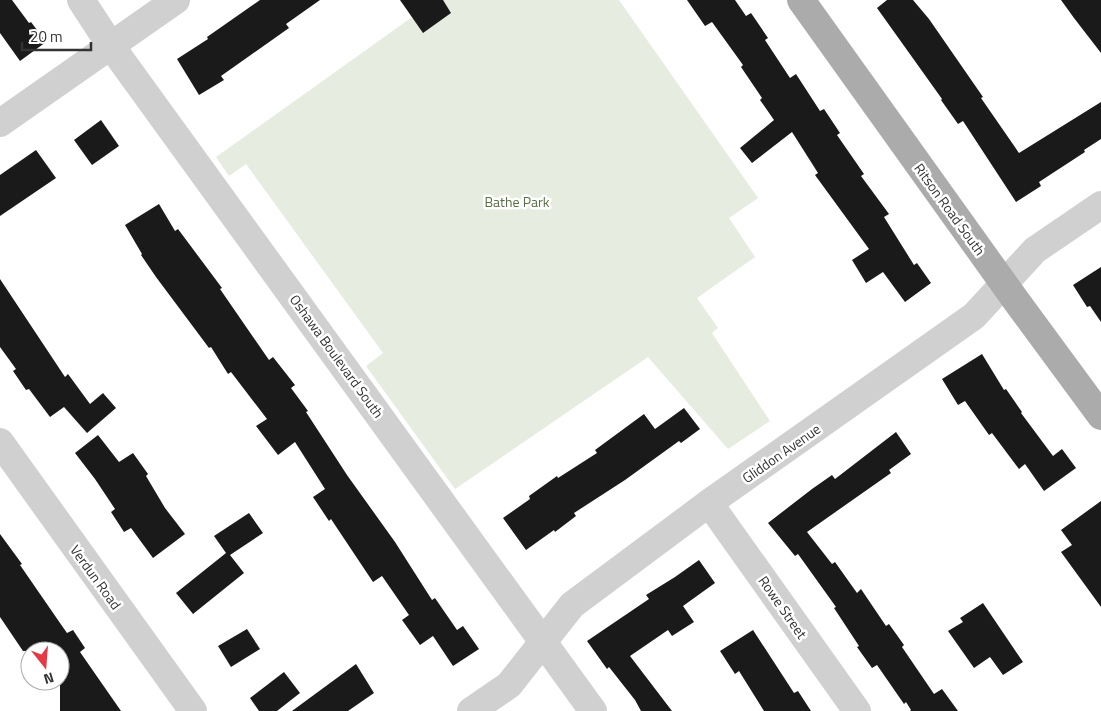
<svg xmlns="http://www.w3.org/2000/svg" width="1101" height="711" font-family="'Titillium Web',sans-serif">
	<rect width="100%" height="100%" fill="#fff"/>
	<polygon fill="#e6ecdf" points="436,0 619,0 758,198 729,218 755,257 697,298 718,328 712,333 770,421 728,449 648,357 455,489 366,366 383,353 246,164 229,176 216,157"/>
	<g fill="#1a1a1a">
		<polygon points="0,0 12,0 29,23 31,22 46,42 20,61 0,33"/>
		<polygon points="260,0 320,0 286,24 289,28 221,76 224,80 199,95 177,59 208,39 207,37"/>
		<polygon points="400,0 443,0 451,13 423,33"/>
		<polygon points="687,0 735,0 746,16 751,13 768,38 765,40 790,78 796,74 820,111 824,109 840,133 837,135 864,174 861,176 889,214 884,217 914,265 917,263 931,283 905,302 883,272 866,283 852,260 869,249 815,175 818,173 792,132 752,163 740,148 774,120 760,100 762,98 741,67 743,65 712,22 705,26"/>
		<polygon points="887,0 913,0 929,19 983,97 981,98 1019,153 1101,102 1101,139 1084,150 1085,152 1039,182 1041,186 1016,202 963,121 958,124 941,100 942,99 877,8"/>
		<polygon points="1061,0 1101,0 1101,53 1074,18"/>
		<polygon points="101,120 119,146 92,165 74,140"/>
		<polygon points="36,150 56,178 0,216 0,175"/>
		<polygon points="159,204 175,231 178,229 222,288 220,289 269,360 273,357 295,385 291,388 308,411 306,412 347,475 395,542 432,600 435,598 457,630 463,626 479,649 453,666 433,636 420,645 402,620 409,615 382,576 373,582 331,519 329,521 313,497 325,489 295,442 278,455 256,426 267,419 231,372 228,374 211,347 209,348 156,277 141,255 142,254 125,225"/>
		<polygon points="1101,267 1101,322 1090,306 1087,307 1073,285"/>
		<polygon points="0,279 65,377 68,374 90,404 103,393 116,408 87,433 64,407 50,417 29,389 26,390 13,371 16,369 0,347"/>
		<polygon points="982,354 1004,390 1006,389 1022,412 1021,413 1053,456 1062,449 1076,468 1044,491 1025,464 1019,469 992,433 989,435 965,401 958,405 942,379"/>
		<polygon points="684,408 700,429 681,443 679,441 625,480 574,513 576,516 555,532 554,530 526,550 503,518 530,499 529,496 557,476 558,478 597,453 595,450 644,414 655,429"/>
		<polygon points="896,432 911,454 889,470 891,473 807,532 832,564 835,562 857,593 861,589 886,626 889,624 904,645 902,647 934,694 942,689 958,711 910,711 911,710 906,702 904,704 877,665 872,668 857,647 859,646 834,608 836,607 798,554 795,556 768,523 812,489 832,475 835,479"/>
		<polygon points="98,435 119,462 133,453 148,474 146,476 165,508 185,534 153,558 131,528 124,532 111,512 115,509 95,479 75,453"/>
		<polygon points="1101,501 1101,607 1061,552 1072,545 1061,530"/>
		<polygon points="249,513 263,533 230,555 244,573 193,614 176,593 226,553 214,536"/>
		<polygon points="0,534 22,564 20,565 60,623 67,633 73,630 85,648 80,652 121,711 60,711 60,651 23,651 0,617"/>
		<polygon points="699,560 715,583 683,606 694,622 672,636 668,630 630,656 672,711 641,711 635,700 609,667 607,669 587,641 649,599 646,595 675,577"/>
		<polygon points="983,603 1023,662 1003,675 990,657 974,668 948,631 963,622 960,618"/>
		<polygon points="247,629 260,649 231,667 218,646"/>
		<polygon points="753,630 794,693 798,691 811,711 764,711 739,671 735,674 720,651"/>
		<polygon points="356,664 374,693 348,711 292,711"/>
		<polygon points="284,672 300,693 277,711 259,711 250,698"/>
	</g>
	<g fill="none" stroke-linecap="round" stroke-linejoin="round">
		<g stroke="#d0d0d0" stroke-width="28">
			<polyline points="81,0 111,46 593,711"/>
			<polyline points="0,123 176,0"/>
			<polyline points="0,442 193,711"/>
			<polyline points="709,503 857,711"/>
			<polyline points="471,711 509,685 572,605 709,503 974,316 1035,250 1101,205"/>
		</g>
		<polyline stroke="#ababab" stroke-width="28" points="801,0 1017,302 1101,416"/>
	</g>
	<g text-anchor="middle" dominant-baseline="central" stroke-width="5" stroke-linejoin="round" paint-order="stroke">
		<g font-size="14" fill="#56703f" stroke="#fff">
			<text x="517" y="201">Bathe Park</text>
		</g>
		<g font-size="14" fill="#333" stroke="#fff">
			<text transform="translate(950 209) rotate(54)">Ritson Road South</text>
			<text transform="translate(337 356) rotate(54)">Oshawa Boulevard South</text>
			<text transform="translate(781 453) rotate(-35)">Gliddon Avenue</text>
			<text transform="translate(96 577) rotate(54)">Verdun Road</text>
			<text transform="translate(783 607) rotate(55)">Rowe Street</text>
		</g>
	</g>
	<g transform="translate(45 666) rotate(163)"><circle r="24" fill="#ffffff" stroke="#adadad"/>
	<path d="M0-4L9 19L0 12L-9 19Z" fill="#e63946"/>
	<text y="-8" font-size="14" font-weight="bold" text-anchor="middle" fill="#333333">N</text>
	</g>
	<path d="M22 42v8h69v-8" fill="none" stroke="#333333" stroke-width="2.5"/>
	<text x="30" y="42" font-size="15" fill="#333333" stroke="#ffffff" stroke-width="4" paint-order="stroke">20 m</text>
</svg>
